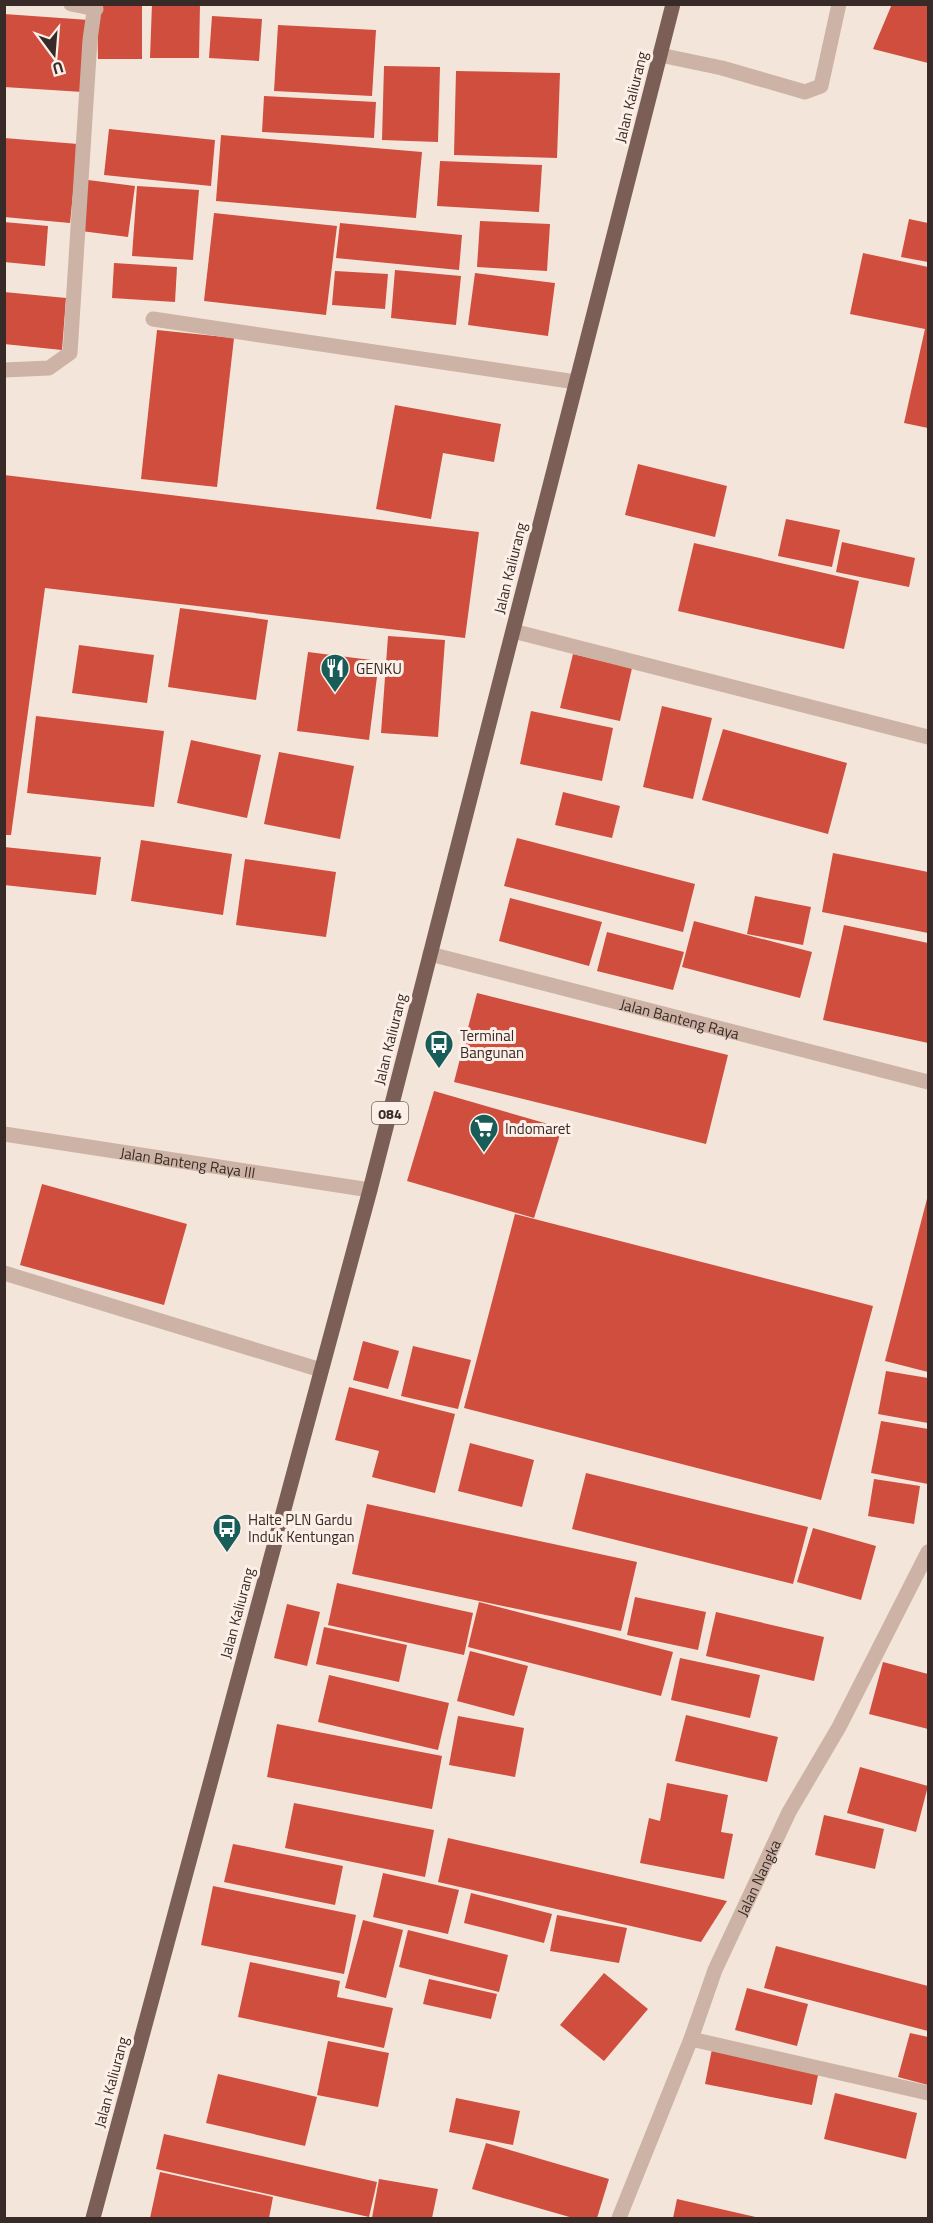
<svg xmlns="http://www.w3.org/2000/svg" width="933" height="2223" font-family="'Titillium Web',sans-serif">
	<rect width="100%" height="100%" fill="#f4e5db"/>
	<g fill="#cf4e3d">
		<polygon points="97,4 142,4 142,59 98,59"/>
		<polygon points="152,4 200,4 199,58 150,58"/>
		<polygon points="892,4 928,4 928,63 873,49"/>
		<polygon points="4,14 89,20 83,92 4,87"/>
		<polygon points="212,16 262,19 259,61 209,58"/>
		<polygon points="278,25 376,30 372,96 274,91"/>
		<polygon points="384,66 440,67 438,142 382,140"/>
		<polygon points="456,71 560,73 557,158 454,155"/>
		<polygon points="264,96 376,102 374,138 262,132"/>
		<polygon points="109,129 215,140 211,186 104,175"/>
		<polygon points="221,135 422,152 416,218 216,201"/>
		<polygon points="4,138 78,144 70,223 4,217"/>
		<polygon points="440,161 542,165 539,212 437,206"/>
		<polygon points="88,180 135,186 128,237 81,231"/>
		<polygon points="137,186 199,190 193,260 132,256"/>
		<polygon points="214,213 337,226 326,315 204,301"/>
		<polygon points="909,219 928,223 928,262 901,257"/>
		<polygon points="480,221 550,224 547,271 477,267"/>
		<polygon points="4,222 48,226 45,266 4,262"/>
		<polygon points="340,223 462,235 459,270 336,258"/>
		<polygon points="863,253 928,267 928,428 904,423 925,329 850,314"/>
		<polygon points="114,263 177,267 175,302 112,298"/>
		<polygon points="395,270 461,276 456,325 391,318"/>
		<polygon points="335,271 388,274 385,309 332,305"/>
		<polygon points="475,273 555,283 548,336 468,325"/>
		<polygon points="4,292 66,298 62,350 4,344"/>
		<polygon points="157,330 234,338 217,487 141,479"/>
		<polygon points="395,405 501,424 494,462 443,453 431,519 376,509"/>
		<polygon points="638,464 727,486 715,537 625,515"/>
		<polygon points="4,475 479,532 465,638 45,588 11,835 4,835"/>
		<polygon points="786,519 840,530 832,567 778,556"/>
		<polygon points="842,542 915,558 909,587 836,572"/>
		<polygon points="694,543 859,581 844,649 678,611"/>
		<polygon points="180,608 268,620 256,700 168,687"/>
		<polygon points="388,636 445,640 438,737 381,733"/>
		<polygon points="79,645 154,655 147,703 72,693"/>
		<polygon points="308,652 379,661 369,740 297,731"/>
		<polygon points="573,654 632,668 620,721 560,708"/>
		<polygon points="662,706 712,718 693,799 643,787"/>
		<polygon points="531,711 613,728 602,781 520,764"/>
		<polygon points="36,716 164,731 154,807 27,793"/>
		<polygon points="723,729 847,763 828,834 702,800"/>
		<polygon points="191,740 261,755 247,818 177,803"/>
		<polygon points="279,752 354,766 340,839 264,824"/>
		<polygon points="563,792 620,806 612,838 555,825"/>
		<polygon points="517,838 695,884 683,932 504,886"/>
		<polygon points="141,840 232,854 223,915 131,901"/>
		<polygon points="4,847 101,857 96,895 4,885"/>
		<polygon points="833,853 928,872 928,933 822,912"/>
		<polygon points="245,859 336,872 326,937 236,925"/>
		<polygon points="755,896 811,907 803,945 747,934"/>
		<polygon points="510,898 602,922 589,966 499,941"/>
		<polygon points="694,921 812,952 800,998 682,967"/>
		<polygon points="844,925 928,943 928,1043 823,1020"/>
		<polygon points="607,932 684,952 673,990 597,971"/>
		<polygon points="477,993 728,1055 706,1144 454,1082"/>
		<polygon points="434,1091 562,1128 534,1218 407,1181"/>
		<polygon points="42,1184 187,1224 164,1305 20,1265"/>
		<polygon points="928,1195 928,1372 885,1361"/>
		<polygon points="515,1214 873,1306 821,1500 464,1408"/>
		<polygon points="363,1341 399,1351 388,1389 353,1380"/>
		<polygon points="413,1346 471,1360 458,1409 401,1396"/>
		<polygon points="886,1371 928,1378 928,1423 878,1414"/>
		<polygon points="349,1387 455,1414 435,1493 372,1477 379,1451 335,1440"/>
		<polygon points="881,1421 928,1429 928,1484 871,1473"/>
		<polygon points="470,1443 534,1460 522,1507 458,1491"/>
		<polygon points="586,1473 808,1527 793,1584 572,1529"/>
		<polygon points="874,1479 920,1486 914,1524 868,1516"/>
		<polygon points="367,1504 637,1562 621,1631 352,1574"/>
		<polygon points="813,1528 876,1546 861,1600 797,1582"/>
		<polygon points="337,1583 473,1613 464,1655 328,1625"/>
		<polygon points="635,1597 706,1612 698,1650 627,1635"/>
		<polygon points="479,1602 673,1652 661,1696 468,1647"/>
		<polygon points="287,1604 320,1612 307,1666 274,1658"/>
		<polygon points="716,1612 824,1637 814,1681 706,1656"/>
		<polygon points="324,1627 407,1645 399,1682 316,1664"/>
		<polygon points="470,1651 528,1666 514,1716 457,1701"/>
		<polygon points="680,1658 760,1675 750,1718 671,1700"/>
		<polygon points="883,1662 928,1674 928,1729 869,1714"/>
		<polygon points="329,1675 449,1703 438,1750 318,1722"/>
		<polygon points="686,1715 778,1737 767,1782 675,1761"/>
		<polygon points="458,1716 524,1728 515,1777 449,1765"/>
		<polygon points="277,1724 442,1756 432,1809 267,1777"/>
		<polygon points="860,1767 928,1786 916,1832 847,1813"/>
		<polygon points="667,1783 728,1795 721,1832 733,1834 724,1879 640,1863 649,1818 660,1821"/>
		<polygon points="294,1803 434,1830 425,1877 285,1848"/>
		<polygon points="824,1815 884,1829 875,1869 815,1855"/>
		<polygon points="448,1838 727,1901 701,1942 438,1882"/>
		<polygon points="233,1844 343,1866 335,1905 224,1882"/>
		<polygon points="383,1873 459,1890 448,1934 373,1917"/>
		<polygon points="213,1886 356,1915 344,1974 201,1945"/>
		<polygon points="471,1893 552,1914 544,1943 464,1923"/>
		<polygon points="557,1915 627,1928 619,1963 550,1951"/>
		<polygon points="363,1920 403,1930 386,1998 345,1988"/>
		<polygon points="408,1930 508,1955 499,1992 399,1967"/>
		<polygon points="776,1946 928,1986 928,2031 764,1988"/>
		<polygon points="250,1962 340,1981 337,1997 393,2008 384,2048 238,2017"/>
		<polygon points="604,1973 648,2009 604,2061 560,2025"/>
		<polygon points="429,1979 497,1994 491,2019 423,2004"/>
		<polygon points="747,1988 808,2004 797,2046 735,2030"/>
		<polygon points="910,2033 928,2037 928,2085 898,2077"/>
		<polygon points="328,2041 389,2053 378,2107 317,2095"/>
		<polygon points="712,2049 819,2070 812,2105 705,2084"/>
		<polygon points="218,2074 317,2097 305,2146 206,2123"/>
		<polygon points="835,2093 917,2113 906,2159 824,2139"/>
		<polygon points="456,2098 520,2111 513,2145 449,2132"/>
		<polygon points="164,2134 377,2182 369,2217 156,2169"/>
		<polygon points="486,2143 609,2179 597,2218 573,2218 472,2189"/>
		<polygon points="160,2172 273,2197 269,2218 150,2218"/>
		<polygon points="379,2179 438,2189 432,2218 372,2218"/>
		<polygon points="677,2199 760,2218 673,2218"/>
	</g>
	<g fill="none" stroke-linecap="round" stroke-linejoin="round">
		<g stroke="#cdb3a5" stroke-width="15">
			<polyline points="660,55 722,68 805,92 821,86 839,4"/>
			<polyline points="153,319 576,382"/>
			<polyline points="4,1273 321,1370"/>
		</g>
		<g stroke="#cdb3a5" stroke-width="15">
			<polyline points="71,4 96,9"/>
			<polyline points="4,370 49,368 70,353 90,40 95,4"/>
			<polyline points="513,631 928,737"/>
			<path id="s1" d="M430 954 928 1082"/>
			<polyline points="691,2039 928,2093"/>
			<path id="s2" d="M619 2218 691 2039 715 1970 789 1812 839 1727 928 1552"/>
		</g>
		<path stroke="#cdb3a5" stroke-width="15" id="s3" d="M4 1134 370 1190"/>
		<polyline stroke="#7b5f57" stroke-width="15" points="93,2218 370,1190 673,4"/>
	</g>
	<defs>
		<g id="restaurant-pin" transform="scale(1.5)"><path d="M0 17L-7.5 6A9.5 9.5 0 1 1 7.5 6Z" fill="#195d59" stroke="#fbefe7"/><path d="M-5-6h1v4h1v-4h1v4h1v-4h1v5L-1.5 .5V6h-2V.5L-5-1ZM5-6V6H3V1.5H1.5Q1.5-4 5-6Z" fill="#fff"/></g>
		<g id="bus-pin" transform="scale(1.5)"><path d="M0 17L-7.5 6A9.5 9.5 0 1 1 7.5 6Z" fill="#195d59" stroke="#fbefe7"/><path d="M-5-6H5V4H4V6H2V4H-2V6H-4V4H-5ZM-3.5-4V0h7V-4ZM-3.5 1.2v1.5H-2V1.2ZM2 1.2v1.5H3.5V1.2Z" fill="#fff"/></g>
		<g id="supermarket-pin" transform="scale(1.5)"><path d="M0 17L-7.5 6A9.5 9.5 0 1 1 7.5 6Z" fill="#195d59" stroke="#fbefe7"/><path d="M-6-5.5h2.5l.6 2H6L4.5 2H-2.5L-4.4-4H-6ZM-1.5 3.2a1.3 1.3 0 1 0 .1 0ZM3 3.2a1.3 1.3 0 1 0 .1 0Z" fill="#fff"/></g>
	</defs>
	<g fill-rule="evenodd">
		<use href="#restaurant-pin" x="335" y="668"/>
		<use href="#bus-pin" x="439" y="1044"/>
		<use href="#supermarket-pin" x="484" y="1128"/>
		<use href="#bus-pin" x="227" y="1528"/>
	</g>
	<g text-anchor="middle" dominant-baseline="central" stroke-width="6" stroke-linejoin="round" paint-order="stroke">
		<rect fill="#fbefe7" stroke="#726561" stroke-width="1.5" x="372" y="1102" width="36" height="22" rx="4.5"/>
		<g font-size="14" font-weight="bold" fill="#382a27">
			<text x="390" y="1113">084</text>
		</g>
		<g font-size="15" fill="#382a27" stroke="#fbefe7">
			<text transform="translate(631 97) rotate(-76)">Jalan Kaliurang</text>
			<text transform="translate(510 568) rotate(-76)">Jalan Kaliurang</text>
			<text stroke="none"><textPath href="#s1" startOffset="258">Jalan Banteng Raya</textPath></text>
			<text transform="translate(390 1039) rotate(-76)">Jalan Kaliurang</text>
			<text stroke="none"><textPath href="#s3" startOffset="186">Jalan Banteng Raya III</textPath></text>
			<text transform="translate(237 1613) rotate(-75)">Jalan Kaliurang</text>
			<text stroke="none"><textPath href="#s2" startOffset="368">Jalan Nangka</textPath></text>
			<text transform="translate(111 2082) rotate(-75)">Jalan Kaliurang</text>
		</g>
		<g font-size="15" fill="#382a27" stroke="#fbefe7" text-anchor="start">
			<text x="356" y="668">GENKU</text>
			<text x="460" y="1035">Terminal<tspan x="460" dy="17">Bangunan</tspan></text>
			<text x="505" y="1128">Indomaret</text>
			<text x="248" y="1519">Halte PLN Gardu<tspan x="248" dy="17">Induk Kentungan</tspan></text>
		</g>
	</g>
	<rect width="933" height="2223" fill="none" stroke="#382a27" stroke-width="12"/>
	<g transform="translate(54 54) rotate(164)" stroke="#fbefe7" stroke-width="4.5" paint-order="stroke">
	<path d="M0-4.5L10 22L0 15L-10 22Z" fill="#382a27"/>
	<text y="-9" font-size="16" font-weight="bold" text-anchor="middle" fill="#382a27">U</text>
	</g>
</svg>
